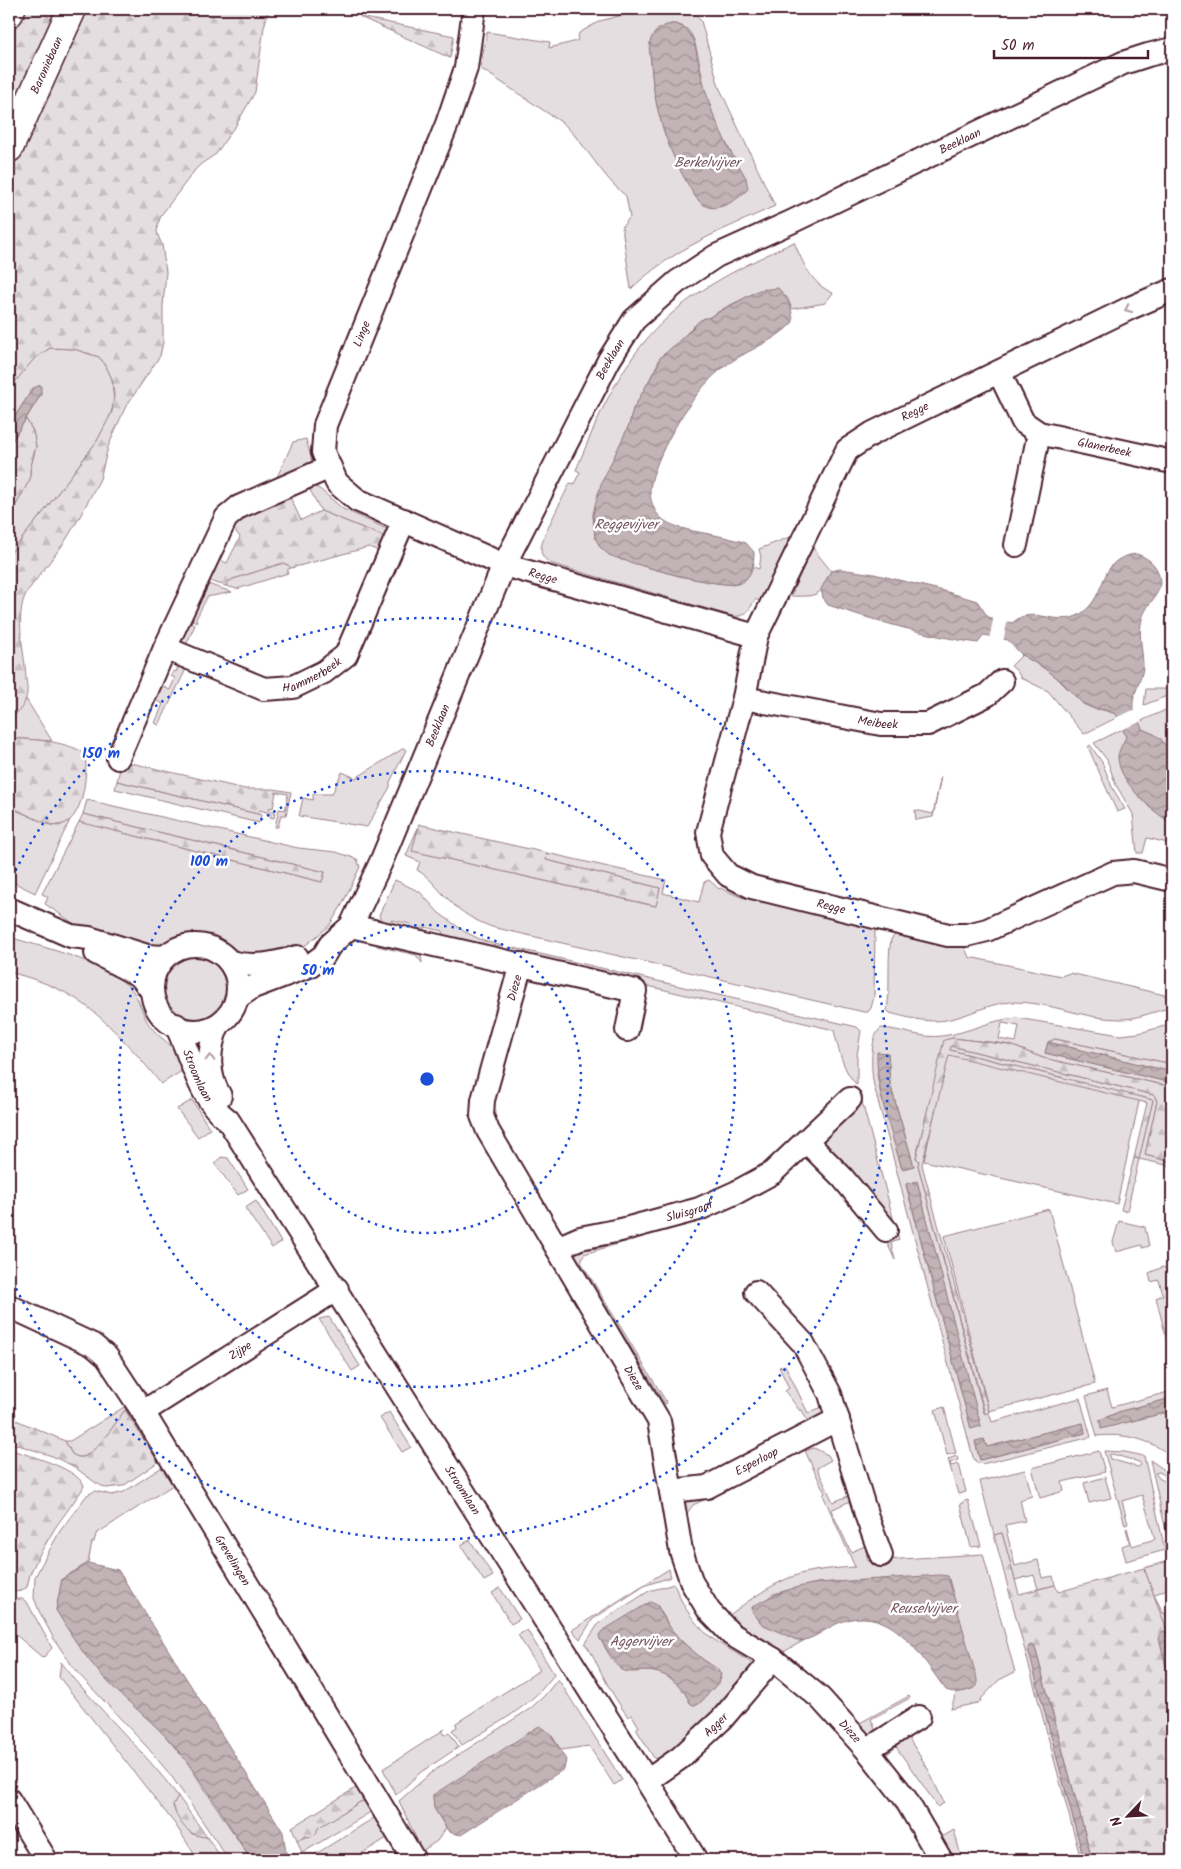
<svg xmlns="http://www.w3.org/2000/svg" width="1181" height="1869" font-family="Kalam,sans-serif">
	<defs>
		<pattern id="forest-firs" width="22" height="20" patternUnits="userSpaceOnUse" patternTransform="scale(1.25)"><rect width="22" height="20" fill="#e5dee0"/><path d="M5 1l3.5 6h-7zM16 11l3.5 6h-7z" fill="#c6bec0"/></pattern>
		<pattern id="water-waves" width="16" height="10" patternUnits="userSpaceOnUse" patternTransform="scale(1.25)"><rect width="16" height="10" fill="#c1b3b6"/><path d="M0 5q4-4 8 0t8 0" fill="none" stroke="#9f9194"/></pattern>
	</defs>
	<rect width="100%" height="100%" fill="#fff"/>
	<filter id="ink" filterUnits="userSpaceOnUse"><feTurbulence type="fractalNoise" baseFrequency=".02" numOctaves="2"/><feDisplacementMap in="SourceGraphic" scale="10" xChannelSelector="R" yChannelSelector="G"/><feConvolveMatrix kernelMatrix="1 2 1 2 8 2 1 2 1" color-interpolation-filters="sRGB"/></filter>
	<g filter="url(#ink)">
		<g fill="#e5dee0" stroke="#987e86" fill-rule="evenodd">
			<path d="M645 9H691L701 21 719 87 775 206C721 231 675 247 631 289L622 227 630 217 626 196C601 176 587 146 564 124L480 68 487 32 550 42 549 48 577 41 579 33 600 21ZM671 24C677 24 685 26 689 31 698 42 702 81 707 98 717 127 730 153 746 178L698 200C671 158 654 113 651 63 650 53 648 42 655 33 659 28 665 26 671 24Z"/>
			<path d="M794 242C803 263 811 284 833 293L825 303 792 309 787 297 764 289 726 307 708 318 700 320 668 352 662 355 637 404 633 409 629 425 598 494 593 515 595 538 621 560 633 561 640 565 679 576 705 581 733 585 742 582 749 575 754 563 753 567 759 569 761 557 759 549 790 537 761 602 755 599C750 610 745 618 732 616L553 564C546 561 541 557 541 549 541 538 564 496 570 483L574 484 580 472 576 470C588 442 599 413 614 387 659 306 714 280 794 242Z"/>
			<polygon points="50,348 74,349 99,357 105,364 112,379 114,403 109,419 97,441 45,510 9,555 9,515 11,514 30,479 30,470 36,446 33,431 26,419 41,394 33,388 9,426 9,389 34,358"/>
			<polygon points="306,439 313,465 273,486 293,442"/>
			<polygon points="314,486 321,490 343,509 389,530 385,537 321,511 309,488"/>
			<path d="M812 547 831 571C827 577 825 583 822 589 817 598 800 596 791 596Z"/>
			<polygon points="283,563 288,565 291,568 288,569 288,573 237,589 226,586 228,582 233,579"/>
			<polygon points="201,582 232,592 207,597 196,619 197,622 185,617"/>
			<polygon points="184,621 195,625 182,654 175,641"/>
			<polygon points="1022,655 1053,674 1083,704 1116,714 1118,717 1084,734 1048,691 1021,678 1017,671 1011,666"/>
			<polygon points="180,667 186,669 159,725 155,723 163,704 151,698 157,684 170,690 175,678 171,676 173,672 177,671 177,668"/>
			<polygon points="1146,689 1172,689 1172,694 1144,705"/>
			<polygon points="26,699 52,741 9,738 9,719 17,713"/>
			<path d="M1172 707V732L1169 734 1172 739V756C1160 742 1161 737 1142 729L1139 722Z"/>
			<polygon points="1123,729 1126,737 1118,756 1149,807 1172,823 1172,844 1147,838 1143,853 1137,853 1133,814 1116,785 1107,760 1094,743"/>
			<polygon points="1090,745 1102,762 1112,787 1125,809 1117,812 1088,747"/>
			<polygon points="404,748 406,750 390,782 390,787 367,827 299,816 303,798 313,800 313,794 332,794 342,772 356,778"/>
			<polygon points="941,776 933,817 916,820 915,810 933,814"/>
			<polygon points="117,781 258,814 261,815 259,823 115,789"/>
			<polygon points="87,800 298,848 336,852 357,859 360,867 341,907 329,926 306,945 288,954 242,954 223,940 208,935 199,934 183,935 155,947 79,927 45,904 48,897 42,894 79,822 322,882 325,872 83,814"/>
			<polygon points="9,807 50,825 59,826 70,820 35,893 9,880"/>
			<path d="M419 825 413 851 655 906 660 888 546 860 547 853 666 880 663 893 699 902 704 882 709 880 719 889 720 888 741 897 875 928 874 997 871 1008 868 1012H864L492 927C476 921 461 913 449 900 438 890 430 877 417 870L420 862 406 856Z"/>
			<polygon points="395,880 420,892 439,913 465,932 484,941 503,946 502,954 441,940 443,931 424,927 422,935 409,932 411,924 391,920 390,928 383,926 379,915"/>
			<path d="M897 933 964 946 969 957 1061 976 1070 973 1169 996 1170 1008C1154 1011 1138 1019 1122 1019 1085 1020 1049 1001 1012 1002 988 1003 969 1016 946 1020 927 1023 909 1018 890 1013L887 1010C891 986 887 962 891 939Z"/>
			<path d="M9 937C45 948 100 960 128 986 140 996 141 1014 150 1026 165 1045 177 1042 182 1071L161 1084C141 1058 102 1014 73 997 53 985 32 978 9 972Z"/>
			<polygon points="377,939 423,951 421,954 422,963 416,955 377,946"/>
			<path d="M510 947 857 1027 861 1031 857 1055V1085C843 1072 838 1048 834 1030L648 986 645 995 508 956Z"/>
			<circle cx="196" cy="987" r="32"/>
			<path d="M1017 1018 1120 1035 1139 1033 1172 1024V1064L1055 1039 1048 1042 1045 1053 1172 1083V1087L1043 1058 1010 1045 998 1043 953 1038 945 1040 916 1157 919 1161 918 1165 984 1413 989 1412 992 1422 1080 1398 1091 1437 982 1464 976 1462 973 1457 874 1086C871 1073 869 1037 881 1028 902 1029 921 1039 942 1036 969 1033 991 1019 1017 1018ZM1002 1023 1019 1026 1016 1042 999 1039ZM888 1053 890 1084 914 1166 902 1169 881 1096 877 1074ZM917 1182 980 1426 971 1428 906 1185ZM1083 1423 1085 1433 980 1460 975 1442 984 1439 987 1447Z"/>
			<polygon points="951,1046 1154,1095 1157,1101 1145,1155 1168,1161 1172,1142 1171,1166 1139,1159 1127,1211 1121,1210 1134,1158 1139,1158 1153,1100 1140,1097 1117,1204 924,1161 948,1053 1064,1078 950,1050"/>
			<polygon points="861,1098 899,1240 891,1243 895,1260 881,1230 817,1140 852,1100"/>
			<polygon points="192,1100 210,1129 198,1137 177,1109"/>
			<polygon points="221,1157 228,1158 248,1189 238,1195 215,1164"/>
			<polygon points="256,1201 281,1242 272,1248 245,1208"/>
			<polygon points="1049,1209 1095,1384 989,1411 944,1236"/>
			<polygon points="1119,1221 1145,1227 1149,1246 1143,1248 1142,1245 1116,1252 1113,1242"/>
			<polygon points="665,1230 584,1254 581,1262 667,1403 665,1404 599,1295 594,1296 572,1253 574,1250 592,1246 594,1249"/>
			<polygon points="1163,1267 1172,1271 1172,1360 1156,1298 1163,1295 1159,1280 1151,1282 1149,1273"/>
			<polygon points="329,1317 360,1366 352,1371 319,1319"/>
			<polygon points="785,1365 808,1413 822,1407 824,1412 810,1426 802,1410 800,1411 785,1391 789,1388 779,1367"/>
			<path d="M1107 1390 1112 1407 1172 1391V1398L1121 1411 1100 1420 1101 1428 1172 1411V1457C1151 1439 1124 1433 1097 1436L1086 1396Z"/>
			<path d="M124 1407 159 1461 158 1462 125 1410C118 1420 95 1454 83 1457 79 1458 75 1456 72 1454L65 1441H70Z"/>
			<polygon points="944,1407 956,1453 947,1455 935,1410"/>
			<polygon points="389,1412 411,1447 402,1452 380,1418"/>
			<path d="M814 1448 828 1455 831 1460 817 1468 833 1502 848 1496 850 1501 831 1510 851 1552 865 1546 868 1561 983 1554 1015 1672 999 1680 980 1700 981 1702 951 1709 956 1693 972 1689 977 1686 948 1577 818 1583 773 1594 752 1611 762 1624 799 1641 805 1640 776 1656 723 1620C748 1601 776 1579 808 1572 824 1569 840 1568 855 1567L823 1495 825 1493 805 1451Z"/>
			<polygon points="1099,1451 1105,1472 1062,1482 1064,1491 1040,1498 1032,1468"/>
			<path d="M1104 1451 1125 1452 1144 1456 1165 1550 1126 1561 1122 1546 1130 1543 1126 1529 1127 1528 1132 1546 1155 1539 1142 1495 1122 1501 1128 1524 1125 1525ZM1112 1454 1139 1462 1141 1465 1138 1467 1110 1459 1109 1455Z"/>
			<polygon points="957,1456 958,1460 950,1463 951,1466 959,1464 966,1492 958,1494 948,1459"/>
			<polygon points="1150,1460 1172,1475 1172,1479 1159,1472 1155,1473 1160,1479 1172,1484 1172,1495 1167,1497 1172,1519 1172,1543 1168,1540"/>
			<polygon points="162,1467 173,1485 96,1534 94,1542 92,1542 88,1563 62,1579 56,1610 85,1655 161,1731 187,1762 251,1860 229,1860 172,1777 148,1748 75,1670 54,1639 39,1611 34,1598 35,1577 44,1560 60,1531 87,1495 95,1491 112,1495 124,1492"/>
			<polygon points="1025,1470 1032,1496 1020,1500 1025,1521 1005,1525 1015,1566 1038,1560 1042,1578 1053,1576 1055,1585 1038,1589 1034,1575 1015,1580 1002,1533 994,1535 981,1485 980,1481"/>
			<polygon points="1105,1477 1111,1498 1089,1503 1084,1483"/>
			<polygon points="727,1489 693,1505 687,1513 688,1522 685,1522 682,1504 684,1501"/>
			<polygon points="968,1500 981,1546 971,1547 960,1504 963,1503 962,1502"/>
			<polygon points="470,1540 493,1576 484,1581 461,1545"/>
			<polygon points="1169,1561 1172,1571 1172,1586 1154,1595 1164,1614 1172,1609 1172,1651 1168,1634 1144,1568"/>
			<polygon points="669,1569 671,1577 646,1585 593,1619 580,1639 572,1630"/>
			<path d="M674 1584C683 1608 697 1629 719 1643 732 1652 749 1658 758 1670L664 1763 660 1759 654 1758 636 1729 639 1727 632 1715 628 1717C619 1704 610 1690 603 1676 597 1665 593 1653 585 1644L599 1623 649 1591ZM657 1605 674 1634 699 1657 718 1669 721 1679 701 1702 696 1705 690 1703C683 1685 667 1671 646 1671 635 1671 630 1673 620 1668 612 1663 606 1648 600 1639Z"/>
			<polygon points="500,1588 520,1619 511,1624 492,1593"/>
			<polygon points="9,1599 22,1599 27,1602 52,1648 43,1658 9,1629"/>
			<path d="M527 1630 554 1674C532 1707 494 1725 462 1745L452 1730 457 1727 456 1723 540 1670 518 1635Z"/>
			<path d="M61 1662C97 1709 142 1748 178 1796L173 1806 175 1811 192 1834 207 1837 223 1860H198L175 1824 59 1677Z"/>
			<polygon points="558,1679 622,1780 614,1785 589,1746 561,1750 550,1733 433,1795 434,1808 446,1828 437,1841 422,1851 399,1801 432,1772 531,1708 545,1695"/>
			<polygon points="909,1696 910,1698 871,1719 877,1734 865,1736 856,1725"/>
			<polygon points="445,1729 442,1732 444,1735 449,1732 459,1747 421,1772 396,1795 383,1769"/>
			<polygon points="908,1737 928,1769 944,1803 938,1807 896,1747 882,1758 879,1752"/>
			<polygon points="369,1799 374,1810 302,1853 297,1840 316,1834 317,1828 360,1802"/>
			<polygon points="377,1816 387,1838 351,1860 306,1860"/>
			<polygon points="954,1830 962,1860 948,1860 937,1840"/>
		</g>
		<g fill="url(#forest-firs)" stroke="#987e86">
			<polygon points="21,9 59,9 9,120 9,37"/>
			<path d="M84 9H269L264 27 255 92 235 127 232 130 216 154 201 164 195 170 162 214 158 223 157 233 162 245 166 272 163 306V342L160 356 125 408 108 447 100 479 78 520 64 543 26 593C14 620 25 650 26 679 27 685 28 692 26 698 24 707 16 714 9 719V555L45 510 97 441 112 412 114 395 112 379 105 364 99 357 74 349 50 348 34 359 9 389V175Z"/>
			<polygon points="360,17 454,36 450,58"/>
			<polygon points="26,419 33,431 36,446 30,470 30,479 11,514 9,515 9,446"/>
			<polygon points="288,496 290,497 301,520 321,511 385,537 379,551 369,547 291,568 288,565 283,563 233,579 228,582 226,586 203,579 215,558 227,563 240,537 230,524 237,518"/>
			<path d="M9 738C36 740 61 740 85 753 88 771 84 827 56 825 40 823 23 812 9 806Z"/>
			<polygon points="122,761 245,789 274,789 291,792 286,815 281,815 278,827 275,827 279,809 285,810 288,794 276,792 273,808 270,807 269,810 275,811 274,818 270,817 270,813 259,810 258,814 117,781"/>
			<polygon points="83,814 325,872 322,882 79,822"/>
			<polygon points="418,824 547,853 546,860 660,888 656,906 412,851 419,825"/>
			<polygon points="953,1038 1010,1045 1043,1058 1172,1087 1172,1142 1168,1161 1145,1155 1157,1101 1154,1095 951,1046 950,1050 1153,1100 1139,1159 1134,1158 1147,1103 949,1055 922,1165 989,1412 985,1414 918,1165 919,1161 916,1158 944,1040"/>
			<polygon points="1055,1039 1172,1064 1172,1072 1048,1042"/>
			<path d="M125 1410 158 1462 123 1486 106 1488 96 1483 73 1466 52 1456 9 1442V1417L65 1441 72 1454C75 1456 79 1458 83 1457 95 1454 118 1420 125 1410Z"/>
			<path d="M9 1449C29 1456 73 1466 84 1485L82 1490 55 1528 38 1557 30 1574 27 1587 21 1591 9 1593Z"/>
			<polygon points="1002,1533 1019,1594 1055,1585 1058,1592 1144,1568 1168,1634 1166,1632 1159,1635 1172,1690 1172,1860 1092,1860 1036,1651 1034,1646 1028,1647 1084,1860 1081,1860 994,1535"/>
			<polygon points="362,1784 369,1799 360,1802 318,1828 316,1834 311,1837 305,1836 297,1840 292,1827"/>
			<path d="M178 1796 207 1837C187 1836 179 1823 173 1805Z"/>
		</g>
		<g fill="url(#water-waves)" stroke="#91787e">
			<path d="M676 24 685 28 694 40 702 80 713 114 728 147 746 178 748 189C740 198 721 211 708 207 697 203 691 190 686 181 665 144 653 104 651 61 650 54 648 46 651 39 656 28 665 24 676 24Z"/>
			<path d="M778 288C788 299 792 307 793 322 773 344 742 351 720 370 692 393 659 449 651 483 648 494 652 508 659 516 674 532 710 532 731 539 735 540 742 541 746 543 748 545 751 549 754 552 754 563 752 577 741 583 725 591 628 563 609 555L600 547 595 537 593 515 595 505 601 484 629 425 633 409 659 363V359L704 318H708L759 290Z"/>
			<polygon points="41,385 41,394 9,446 9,426 33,388"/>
			<path d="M1137 554C1151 559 1159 567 1160 582 1160 595 1147 604 1143 616 1137 633 1143 649 1143 666 1143 679 1131 696 1133 708 1134 714 1140 723 1142 729L1154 734 1161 739 1172 756V823C1153 813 1119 782 1118 758 1118 751 1123 743 1126 737L1116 714 1106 710 1094 709 1083 704 1062 682 1043 667 1022 655 1008 640 984 635 978 643C926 636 877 621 828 605L823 598 821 589 831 571 840 569 874 574 944 591 977 601 988 617 1012 623C1015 621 1018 618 1022 617 1040 610 1062 627 1082 613 1109 594 1097 557 1137 554Z"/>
			<polygon points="1048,1042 1172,1072 1172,1083 1045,1053"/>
			<path d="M877 1052 888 1053 890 1084 914 1166 902 1169C891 1131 876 1092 877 1052Z"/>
			<polygon points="917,1181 981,1426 971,1429 906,1184"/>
			<polygon points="1172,1398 1172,1411 1101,1429 1100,1420 1121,1411"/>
			<polygon points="1083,1423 1085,1433 980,1460 975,1441 984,1439 987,1447"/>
			<path d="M88 1563 118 1570 283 1832 287 1860H251C227 1822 204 1781 175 1747 154 1722 129 1704 107 1681 86 1659 71 1635 56 1610L62 1579Z"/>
			<path d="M940 1575 948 1576 977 1679V1686C967 1692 957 1694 946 1690 920 1656 893 1603 841 1622 827 1627 814 1640 799 1641L762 1624 752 1611V1607C777 1592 790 1588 818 1583Z"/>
			<path d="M650 1602 657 1605 668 1625 682 1642 721 1674 719 1682 699 1704 693 1705 690 1703C682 1684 666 1671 644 1671 635 1672 630 1673 621 1670L600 1639 599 1635 602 1631Z"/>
			<path d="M1163 1631 1166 1632C1176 1648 1172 1672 1172 1690L1159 1638V1635Z"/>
			<polygon points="1030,1645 1034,1646 1036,1651 1092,1860 1084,1860 1028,1649"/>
			<polygon points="539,1726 550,1733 566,1760 564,1769 461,1835 449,1832 434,1808 433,1795"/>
		</g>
		<g fill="#fff">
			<polygon points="994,616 1008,619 1003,642 989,639"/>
			<polygon points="1136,709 1142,721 1121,730 1115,718"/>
		</g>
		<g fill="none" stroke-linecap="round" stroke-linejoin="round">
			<g stroke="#4a1f2b" stroke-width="26">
				<g id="street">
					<path id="s1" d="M474 9 466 68 447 124 325 425 323 452 337 483 357 500 504 565 756 636"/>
					<path id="s2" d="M1172 290 1130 308 873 433 847 450 756 636 744 698 708 832 712 856 728 875 752 887 948 935H967L987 930 1113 873 1134 871 1172 880"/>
					<path id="s3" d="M999 372 1023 422 1039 433 1172 462"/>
					<polyline points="1016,545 1039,433"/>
					<path id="s4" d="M165 648 264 689 293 687 324 672 346 655 404 520"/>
					<path id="s5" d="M744 698 881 724H928L987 695 1002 681"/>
					<polyline points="118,758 165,648 226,518 239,507 330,467"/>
					<polyline points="9,909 71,936 89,938 147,956 165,957"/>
					<polyline points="351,926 635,991 627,1030"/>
					<circle cx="195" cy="988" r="43"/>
					<polyline points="96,953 140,976 152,991"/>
					<path d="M230 962C254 968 274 964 297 957"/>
					<path id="s6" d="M521 964 483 1100 482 1116 488 1131 659 1421 681 1551 692 1583 709 1611 731 1634 773 1659 820 1698 867 1750 905 1798 941 1860"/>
					<path id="s7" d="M238 997 253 987 309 966 324 955 330 945 351 926 381 862 504 565 609 360 634 320 677 282 716 256 791 222 1123 63 1148 55 1172 49"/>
					<path id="s8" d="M176 1025C192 1057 198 1098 228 1120L647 1781 696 1860"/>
					<path d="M218 1025C208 1049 206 1073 220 1096"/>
					<polyline points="807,1142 842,1177 886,1230"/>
					<path id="s9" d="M557 1248 580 1238 621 1230 699 1209 737 1192 772 1173 850 1099"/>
					<polyline points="756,1292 803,1343 830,1394 867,1517 881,1555"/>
					<path id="s10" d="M9 1306 93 1345 107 1357 143 1412 414 1860"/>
					<path id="s11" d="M143 1412 337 1289"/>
					<path id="s12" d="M671 1491 707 1487 838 1419"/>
					<polyline points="867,1750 919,1717"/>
					<path id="s13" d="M647 1781 680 1758 722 1719 773 1659"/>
					<polyline points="9,1800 46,1860"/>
				</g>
			</g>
			<g stroke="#4a1f2b" stroke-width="31">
				<g id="secondary">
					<polyline points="9,13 11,9"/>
					<path id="s14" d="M9 148 72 9"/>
				</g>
			</g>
			<use href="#street" stroke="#fff" stroke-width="22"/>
			<use href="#secondary" stroke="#fff" stroke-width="28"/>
		</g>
		<defs><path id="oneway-chevron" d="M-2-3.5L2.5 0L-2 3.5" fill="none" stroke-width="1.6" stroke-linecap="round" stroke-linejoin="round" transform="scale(1.25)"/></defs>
		<g stroke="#ae9aa0">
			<use href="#oneway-chevron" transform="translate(1128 309) rotate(155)"/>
			<use href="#oneway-chevron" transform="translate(210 1058) rotate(-89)"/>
		</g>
	</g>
	<g fill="none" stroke="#1d4ed8" stroke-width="2.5" stroke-dasharray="2.5 5">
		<circle cx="427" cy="1079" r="154"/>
		<circle cx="427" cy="1079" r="308"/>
		<path d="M9 884A461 461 0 1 1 9 1274"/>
	</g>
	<g text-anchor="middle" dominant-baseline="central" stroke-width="5" stroke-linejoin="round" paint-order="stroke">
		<g font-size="12" fill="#4a1f2b" stroke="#fff">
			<text stroke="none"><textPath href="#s14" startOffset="91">Baroniebaan</textPath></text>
			<text stroke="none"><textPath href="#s7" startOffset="1180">Beeklaan</textPath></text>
			<text transform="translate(362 334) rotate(-68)">Linge</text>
			<text stroke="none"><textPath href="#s7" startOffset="760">Beeklaan</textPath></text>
			<text transform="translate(915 412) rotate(-26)">Regge</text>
			<text stroke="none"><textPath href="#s3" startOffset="142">Glanerbeek</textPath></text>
			<text stroke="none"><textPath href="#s1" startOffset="732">Regge</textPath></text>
			<text stroke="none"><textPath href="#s4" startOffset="158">Hammerbeek</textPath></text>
			<text stroke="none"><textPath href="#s5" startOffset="136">Meibeek</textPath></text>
			<text stroke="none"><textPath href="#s7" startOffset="355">Beeklaan</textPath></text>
			<text stroke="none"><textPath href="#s2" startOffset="929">Regge</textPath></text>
			<text transform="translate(515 988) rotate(-74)">Dieze</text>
			<text stroke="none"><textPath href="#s8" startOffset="55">Stroomlaan</textPath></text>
			<text stroke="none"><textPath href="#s9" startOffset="138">Sluisgraaf</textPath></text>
			<text stroke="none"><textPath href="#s11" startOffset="115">Zijpe</textPath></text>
			<text stroke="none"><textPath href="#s6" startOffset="460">Dieze</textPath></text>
			<text stroke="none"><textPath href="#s12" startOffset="92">Esperloop</textPath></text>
			<text stroke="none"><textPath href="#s8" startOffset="548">Stroomlaan</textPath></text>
			<text stroke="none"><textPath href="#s10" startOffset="350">Grevelingen</textPath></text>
			<text stroke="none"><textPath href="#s13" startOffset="89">Agger</textPath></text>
			<text stroke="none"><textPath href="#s6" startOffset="895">Dieze</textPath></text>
		</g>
		<g font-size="14" font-style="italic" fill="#74535c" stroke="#fff">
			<text x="707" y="163">Berkelvijver</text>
			<text x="626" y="525">Reggevijver</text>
			<text x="923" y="1609">Reuselvijver</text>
			<text x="641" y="1642">Aggervijver</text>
		</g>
	</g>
	<circle cx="427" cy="1079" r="8" fill="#1d4ed8" stroke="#fff" stroke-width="2.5"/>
	<g font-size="15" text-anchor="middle" font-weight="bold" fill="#1d4ed8" stroke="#fff" stroke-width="5" stroke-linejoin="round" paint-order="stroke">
		<text x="101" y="758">150 m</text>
		<text x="209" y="866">100 m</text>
		<text x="318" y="975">50 m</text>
	</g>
	<rect width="1181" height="1869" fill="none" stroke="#fff" stroke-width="30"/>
	<rect x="15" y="15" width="1151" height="1839" fill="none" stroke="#4a1f2b" stroke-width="2" filter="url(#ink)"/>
	<g transform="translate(1128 1816) rotate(245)" stroke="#ffffff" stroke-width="4" paint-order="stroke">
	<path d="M0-4L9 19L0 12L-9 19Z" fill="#4a1f2b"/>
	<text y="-8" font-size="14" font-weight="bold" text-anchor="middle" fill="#4a1f2b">N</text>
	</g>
	<path d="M994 50v8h154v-8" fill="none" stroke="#4a1f2b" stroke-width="2.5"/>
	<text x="1001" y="50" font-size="15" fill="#4a1f2b" stroke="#ffffff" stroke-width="4" paint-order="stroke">50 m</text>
</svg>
